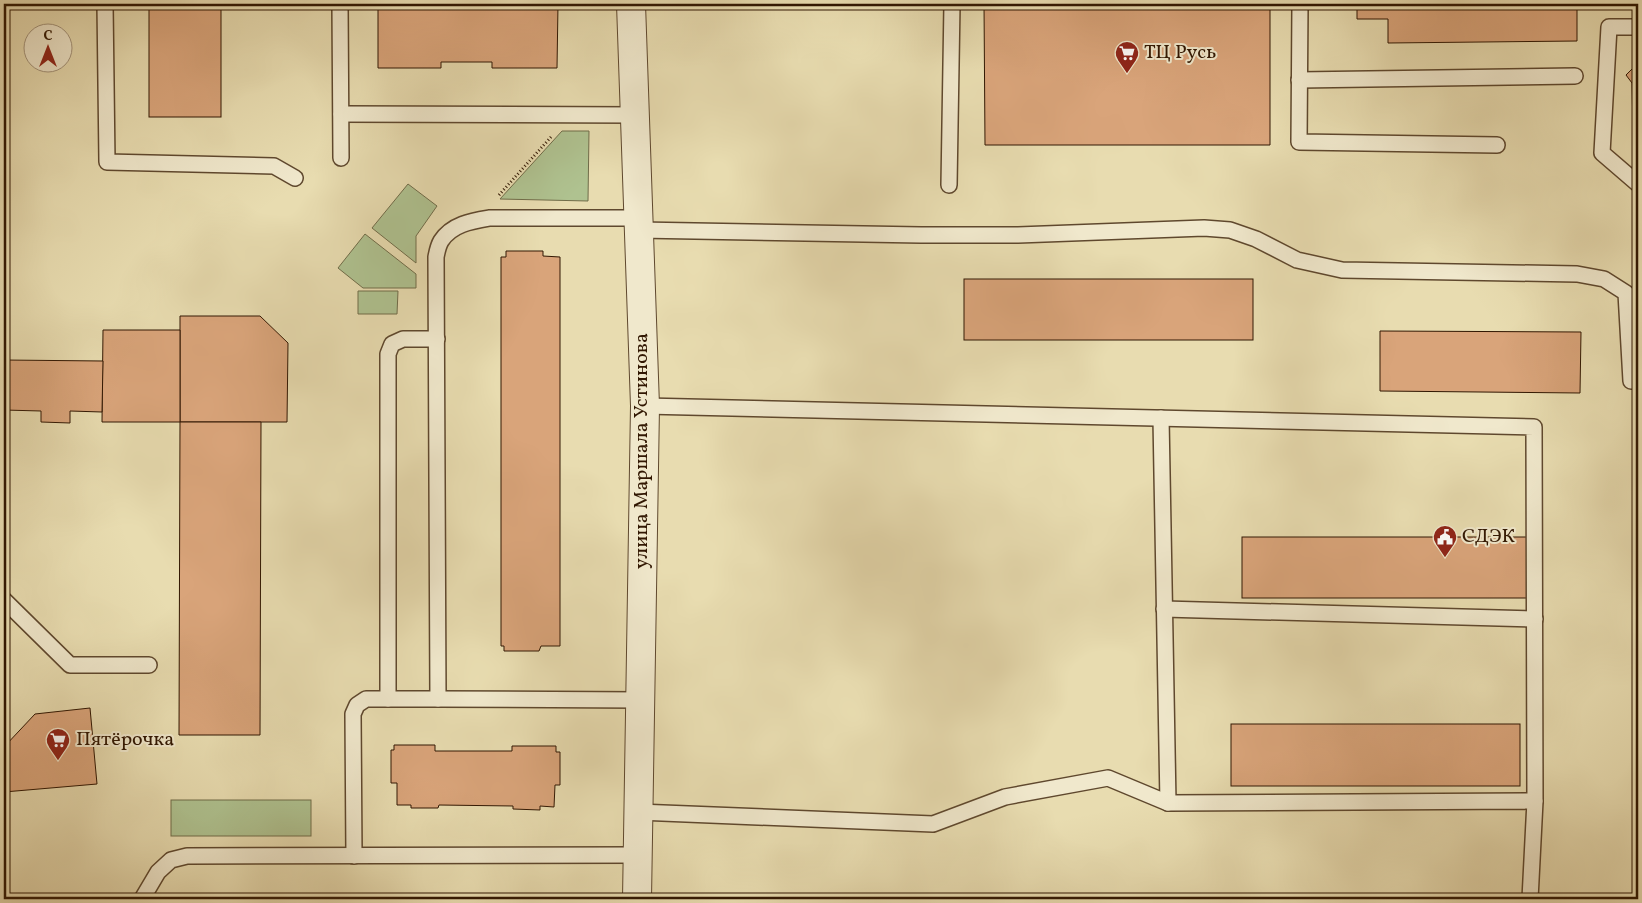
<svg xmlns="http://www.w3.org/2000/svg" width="1642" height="903" font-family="Vollkorn,serif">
	<rect width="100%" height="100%" fill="#e8dcb0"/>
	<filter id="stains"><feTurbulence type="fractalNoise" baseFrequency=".004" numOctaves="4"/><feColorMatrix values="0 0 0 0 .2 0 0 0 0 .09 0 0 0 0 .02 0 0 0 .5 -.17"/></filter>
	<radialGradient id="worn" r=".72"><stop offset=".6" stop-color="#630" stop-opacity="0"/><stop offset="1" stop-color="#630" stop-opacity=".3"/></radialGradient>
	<g fill="#afc290" stroke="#706c49">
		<polygon points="562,131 589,131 588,201 500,199"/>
		<polygon points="408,184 437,206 416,236 416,263 372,228"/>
		<polygon points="365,234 416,274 416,288 363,288 338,268"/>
		<polygon points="358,291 398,291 397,314 358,314"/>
		<rect x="171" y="800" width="140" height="36"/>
	</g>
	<g fill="#d9a47a" stroke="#311702">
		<rect x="149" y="4" width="72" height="113"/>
		<polygon points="378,4 558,4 557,68 492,68 492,62 441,62 441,68 378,68"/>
		<polygon points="984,4 1270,4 1270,145 985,145"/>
		<polygon points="1357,4 1577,4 1577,41 1388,43 1388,19 1357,19"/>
		<polygon points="1638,63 1638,130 1633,130 1632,83 1626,75"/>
		<polygon points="506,251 543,251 543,256 560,257 560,646 541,646 539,651 504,651 504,646 501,646 501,257 506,257"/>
		<rect x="964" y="279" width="289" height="61"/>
		<polygon points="180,316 260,316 288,343 287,422 180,422"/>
		<polygon points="103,330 180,330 180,422 102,422"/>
		<polygon points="1380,331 1581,332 1580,393 1380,391"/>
		<polygon points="4,360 103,361 102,412 70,411 70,423 41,422 41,411 4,410"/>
		<polygon points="180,422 261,422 260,735 179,735"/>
		<rect x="1242" y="537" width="289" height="61"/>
		<polygon points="90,708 97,784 4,792 4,747 35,714"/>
		<rect x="1231" y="724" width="289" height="62"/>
		<polygon points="394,745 435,745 435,751 512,751 512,746 556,746 556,752 560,752 560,785 555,785 554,807 540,806 540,810 513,809 513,806 439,805 438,808 411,808 411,805 397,805 397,783 391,783 391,750 394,750"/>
	</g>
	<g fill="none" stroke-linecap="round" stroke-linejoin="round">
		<g stroke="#5f482e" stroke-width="18">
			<g id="lane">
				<polyline points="105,4 107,162 274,166 295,178"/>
				<polyline points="340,4 341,158"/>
				<polyline points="1300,4 1299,142 1497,145"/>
				<polyline points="1638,27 1609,27 1602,153 1638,184"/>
				<polyline points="1299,80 1575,76"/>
				<polyline points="341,114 635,115"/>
				<polyline points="949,185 952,4"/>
				<polyline points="639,230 921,235 1018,235 1204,228 1230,230 1256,239 1297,260 1342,270 1577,274 1604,279 1626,293 1631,381 1638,381"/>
				<polyline points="645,406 1534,427 1535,801"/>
				<polyline points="1161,418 1168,803"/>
				<polyline points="4,600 70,665 149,665"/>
				<polyline points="1164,609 1535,619"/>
				<polyline points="388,699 388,354 392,344 403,339 437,339"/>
				<polyline points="438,699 640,700"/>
				<polyline points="638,812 933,824 1005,797 1108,778 1168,803 1535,801 1530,899"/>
				<path d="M354 856 353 714 357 705 366 699H438L436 257C437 252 438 246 441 241 452 224 472 221 490 218H638"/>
				<polyline points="142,899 158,872 171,860 187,856 638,855"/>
			</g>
		</g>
		<g stroke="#5f482e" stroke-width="30">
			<polyline id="street" points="631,4 645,406 637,899"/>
		</g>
		<polyline stroke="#311702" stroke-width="3" stroke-dasharray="1 2.5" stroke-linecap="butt" points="499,195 551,137"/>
		<use href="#lane" stroke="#f0e8cc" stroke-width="15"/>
		<use href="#street" stroke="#f0e8cc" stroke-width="28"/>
	</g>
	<defs>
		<g id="supermarket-pin" transform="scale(1.25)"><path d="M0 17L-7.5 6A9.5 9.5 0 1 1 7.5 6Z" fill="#8f2418" stroke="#f0e8cc"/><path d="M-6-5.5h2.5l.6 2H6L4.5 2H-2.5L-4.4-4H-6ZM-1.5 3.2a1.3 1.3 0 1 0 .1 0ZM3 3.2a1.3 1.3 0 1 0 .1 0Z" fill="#fff"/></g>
		<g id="civic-pin" transform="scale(1.25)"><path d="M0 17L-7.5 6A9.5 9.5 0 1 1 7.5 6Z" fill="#8f2418" stroke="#f0e8cc"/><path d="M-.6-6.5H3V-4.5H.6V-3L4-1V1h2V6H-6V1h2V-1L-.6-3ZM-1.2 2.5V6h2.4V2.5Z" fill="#fff"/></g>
	</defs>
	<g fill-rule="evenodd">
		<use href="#supermarket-pin" x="1127" y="53"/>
		<use href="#civic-pin" x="1445" y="537"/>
		<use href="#supermarket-pin" x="58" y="740"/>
	</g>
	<g text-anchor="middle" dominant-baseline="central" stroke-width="4" stroke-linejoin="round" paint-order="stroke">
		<g font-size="20" fill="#311702" stroke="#f0e8cc" text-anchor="start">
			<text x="1144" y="53">ТЦ Русь</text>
			<text x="1462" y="537">СДЭК</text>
			<text x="76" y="740">Пятёрочка</text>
		</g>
		<g font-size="20" fill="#311702" stroke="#f0e8cc">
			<text transform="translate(642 451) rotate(-90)">улица Маршала Устинова</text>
		</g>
	</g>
	<rect width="1642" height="903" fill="none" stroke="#e8dcb0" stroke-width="20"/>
	<rect x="5" y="5" width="1632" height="893" fill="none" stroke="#311702" stroke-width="2.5"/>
	<rect x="10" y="10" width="1622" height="883" fill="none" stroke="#311702"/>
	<g transform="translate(48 48)"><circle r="24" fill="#f0e8cc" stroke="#a4947b"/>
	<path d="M0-4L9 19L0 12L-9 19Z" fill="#8f2418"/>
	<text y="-8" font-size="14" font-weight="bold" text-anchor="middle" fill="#311702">С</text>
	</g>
	<rect width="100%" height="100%" filter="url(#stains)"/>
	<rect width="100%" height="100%" fill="url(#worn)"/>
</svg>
